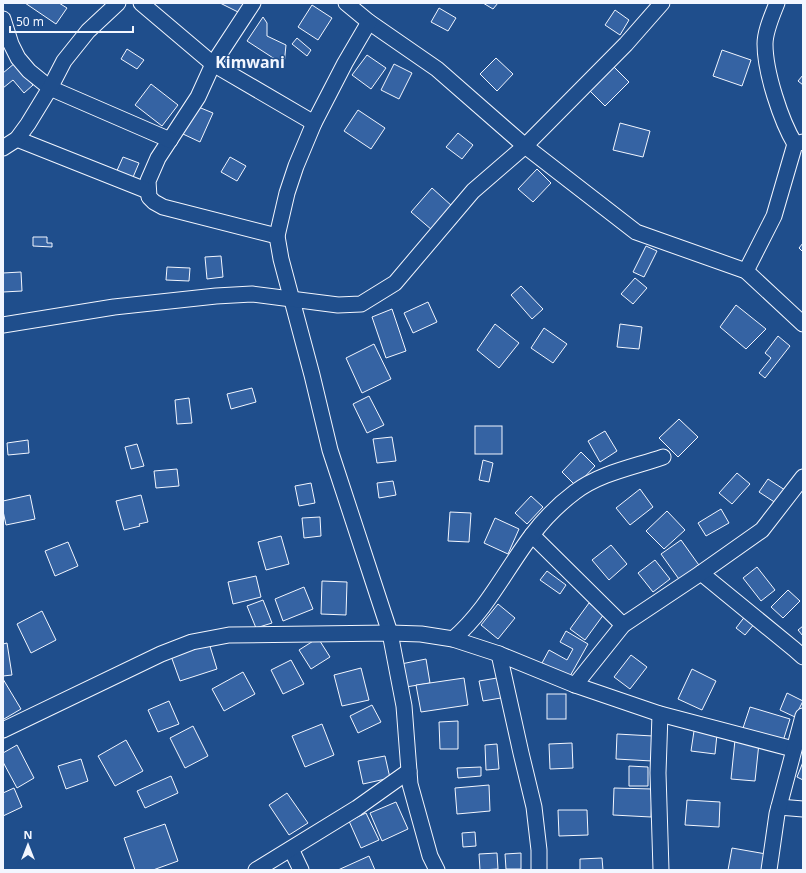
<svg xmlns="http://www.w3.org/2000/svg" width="806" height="873" font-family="'Noto Sans',sans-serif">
	<rect width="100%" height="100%" fill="#1f4e8c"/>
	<g fill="#3563a3" stroke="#f2f6ff">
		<polygon points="25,3 59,3 67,8 56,24"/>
		<polygon points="220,3 248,3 242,14"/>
		<polygon points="483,3 498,3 493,9"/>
		<polygon points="312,5 332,18 318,40 298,27"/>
		<polygon points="439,8 456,18 448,31 431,22"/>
		<polygon points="615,10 629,20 620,35 605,25"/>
		<polygon points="263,17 267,23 267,36 286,45 284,65 247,41"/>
		<polygon points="297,38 311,50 307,56 292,44"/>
		<polygon points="127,49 144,60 137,69 121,59"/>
		<polygon points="722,50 751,60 742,86 713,76"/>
		<polygon points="367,55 386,68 371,89 352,75"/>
		<polygon points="496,58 513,74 497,91 480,74"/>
		<polygon points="15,63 33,85 24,93 13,80 3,88 3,73"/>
		<polygon points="394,64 412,73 399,99 381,90"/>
		<polygon points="614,67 629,82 605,106 590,91"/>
		<polygon points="803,75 803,85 798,81"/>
		<polygon points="151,84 178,105 162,126 135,105"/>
		<polygon points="196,106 213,113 200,142 183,134"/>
		<polygon points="358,110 385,128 371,149 344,131"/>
		<polygon points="620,123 650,131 643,157 613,150"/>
		<polygon points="458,133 473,145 462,159 446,147"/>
		<polygon points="123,157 139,163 131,182 115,175"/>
		<polygon points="230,157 246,166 237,181 221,172"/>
		<polygon points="537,169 551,183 533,202 518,189"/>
		<polygon points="432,188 452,206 432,230 411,212"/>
		<polygon points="33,237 47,237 47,243 52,243 52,247 33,246"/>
		<polygon points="803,243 803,252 799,248"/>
		<polygon points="646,246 657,251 644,277 633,272"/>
		<polygon points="221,256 223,277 207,279 205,257"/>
		<polygon points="167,267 190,268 189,281 166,280"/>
		<polygon points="21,272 22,291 3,292 3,273"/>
		<polygon points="635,278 647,288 633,304 621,294"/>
		<polygon points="521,286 543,309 532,319 511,295"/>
		<polygon points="428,302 437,322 413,333 404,313"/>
		<polygon points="736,305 766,329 746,349 720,327"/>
		<polygon points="392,309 406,351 386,358 372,317"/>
		<polygon points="495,324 519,343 499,368 477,350"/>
		<polygon points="620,324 642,327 639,349 617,347"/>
		<polygon points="544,328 567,344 553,363 531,348"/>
		<polygon points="778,336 790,346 765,378 759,373 771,358 765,353"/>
		<polygon points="374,344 391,379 362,393 346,358"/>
		<polygon points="252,388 256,402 231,409 227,394"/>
		<polygon points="369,396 384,425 367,433 353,404"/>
		<polygon points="189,398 192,423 177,424 175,400"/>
		<polygon points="679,419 698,437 678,457 659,438"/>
		<rect x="475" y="426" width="27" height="28"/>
		<polygon points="605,431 617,451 600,462 588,441"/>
		<polygon points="392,437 396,461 377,463 373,439"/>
		<polygon points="28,440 29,453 8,455 7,443"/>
		<polygon points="137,444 144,466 131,469 125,447"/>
		<polygon points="581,452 595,466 576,486 562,472"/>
		<polygon points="483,460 493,463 489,482 479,480"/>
		<polygon points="177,469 179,486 156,488 154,471"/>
		<polygon points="737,473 750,484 732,504 719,493"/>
		<polygon points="768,479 788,492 779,505 759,492"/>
		<polygon points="393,481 396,495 379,498 377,483"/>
		<polygon points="311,483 315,503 299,506 295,486"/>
		<polygon points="640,489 653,507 630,525 616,508"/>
		<polygon points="30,495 35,519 6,525 3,511 3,501"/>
		<polygon points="141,495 148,522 139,524 140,526 124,530 116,501"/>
		<polygon points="531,496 543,507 527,524 515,513"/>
		<polygon points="721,509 729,523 706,536 698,523"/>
		<polygon points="667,511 685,530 664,549 646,531"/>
		<polygon points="450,512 471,513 469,542 448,541"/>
		<polygon points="320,517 321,536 304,538 302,518"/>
		<polygon points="495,518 519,529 508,554 484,543"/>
		<polygon points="281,536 289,564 266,570 258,542"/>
		<polygon points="681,540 701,568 681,582 661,554"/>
		<polygon points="68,542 78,566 55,576 45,551"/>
		<polygon points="611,545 627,564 609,580 592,560"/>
		<polygon points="655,560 670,579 653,592 638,573"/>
		<polygon points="757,567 775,590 761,601 743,578"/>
		<polygon points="547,571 566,585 560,594 540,580"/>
		<polygon points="256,576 261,597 233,604 228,582"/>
		<polygon points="322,581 347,582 346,615 321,614"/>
		<polygon points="304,587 313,609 283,621 275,599"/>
		<polygon points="788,590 800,601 783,618 771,607"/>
		<polygon points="263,600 272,623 256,628 247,606"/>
		<polygon points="589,603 604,614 585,640 570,629"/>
		<polygon points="498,604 515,618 498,639 481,625"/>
		<polygon points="42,611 56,640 31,653 17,624"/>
		<polygon points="746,615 755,623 745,635 736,628"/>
		<polygon points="803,626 803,636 798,630"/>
		<polygon points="566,631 588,644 569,678 542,663 549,650 567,660 573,649 560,642"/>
		<polygon points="318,638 330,657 311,669 299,650"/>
		<polygon points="7,643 12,675 3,676 3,644"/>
		<polygon points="209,643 217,669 180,681 171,656"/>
		<polygon points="631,655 647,667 630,689 614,677"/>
		<polygon points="426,659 430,683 406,687 401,664"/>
		<polygon points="291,660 304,684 283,694 271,670"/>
		<polygon points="361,668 369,700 342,706 334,675"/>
		<polygon points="692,669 716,681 702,710 678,699"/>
		<polygon points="243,672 255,694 224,711 212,689"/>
		<polygon points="503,677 507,697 483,701 479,681"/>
		<polygon points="464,678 468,705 421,712 416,685"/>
		<polygon points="3,679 21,709 4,719 3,718"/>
		<polygon points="787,693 803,701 795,717 780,710"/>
		<rect x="547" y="694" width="19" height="25"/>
		<polygon points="169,701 179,724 158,732 148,710"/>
		<polygon points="372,705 381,722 358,733 350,716"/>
		<polygon points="750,707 790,719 783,741 743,728"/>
		<polygon points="458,721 458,749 440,749 439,722"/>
		<polygon points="322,724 334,755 305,767 292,736"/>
		<polygon points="193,726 208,756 185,768 170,738"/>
		<polygon points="694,731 717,734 715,754 691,751"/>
		<polygon points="617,734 653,736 652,761 616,759"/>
		<polygon points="126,740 143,771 115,786 98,756"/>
		<polygon points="735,740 759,743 755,781 731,779"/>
		<polygon points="572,743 573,768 550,769 549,744"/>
		<polygon points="497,744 499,769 486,770 485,745"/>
		<polygon points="17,745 34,778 17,788 3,762 3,753"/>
		<polygon points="385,756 390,778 363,784 358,761"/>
		<polygon points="81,759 88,781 66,789 58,766"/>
		<polygon points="803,762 803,780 797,777"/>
		<polygon points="629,766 648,767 648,786 629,786"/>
		<polygon points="481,767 481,776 458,778 457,768"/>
		<polygon points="171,776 178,793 145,808 137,791"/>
		<polygon points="489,785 490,811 457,814 455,788"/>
		<polygon points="14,788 22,807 3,816 3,793"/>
		<polygon points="614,788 652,789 651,817 613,815"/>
		<polygon points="287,793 308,823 289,835 269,805"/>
		<polygon points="687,800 720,802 719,827 685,825"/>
		<polygon points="396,802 408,829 382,841 370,813"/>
		<polygon points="558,810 587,810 588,835 559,836"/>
		<polygon points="366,813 379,840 361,848 349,821"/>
		<polygon points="165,824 178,861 153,870 135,870 124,838"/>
		<polygon points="475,832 476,846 463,847 462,833"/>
		<polygon points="732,848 766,854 763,870 728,870"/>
		<polygon points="497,853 498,869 480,870 479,854"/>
		<polygon points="521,853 521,869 506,869 505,854"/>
		<polygon points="369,856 375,870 338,870"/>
		<polygon points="602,858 603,870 580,870 580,859"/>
	</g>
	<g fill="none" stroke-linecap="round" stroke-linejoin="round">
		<g stroke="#f2f6ff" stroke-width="17">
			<g id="street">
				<polyline points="141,3 213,64 314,123"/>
				<polyline points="253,3 213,64 198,97 158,158 148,181 149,197 154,202 163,207 277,236"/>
				<polyline points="346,3 369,22 437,69 525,146 636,232 746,271 803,324"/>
				<path d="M777 3C772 16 765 31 765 44 765 72 781 121 795 144"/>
				<polyline points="3,19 11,44 18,58 29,71 50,88 170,140"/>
				<polyline points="369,22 345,63 314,123 296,166 287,193 277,236 281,259 312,375 330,450 390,633 404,706 410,784 430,856 437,870"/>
				<polyline points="17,139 148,191"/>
				<polyline points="3,148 17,139 28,124 50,88 64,61 88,31 118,3"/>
				<polyline points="746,271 774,216 795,144 803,142"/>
				<polyline points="3,325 114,307 216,296 252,294 338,305 361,304 395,283 473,191 525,146 626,44 662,3"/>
				<polyline points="532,535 623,625"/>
				<polyline points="701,573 794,649 803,657"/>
				<path d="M453 639C487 610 506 569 532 535 544 519 559 504 575 492 600 473 634 467 663 457"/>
				<polyline points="499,654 521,753 534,807 539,850 539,870"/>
				<polyline points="575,685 623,625 701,573 762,530 803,477"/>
				<polyline points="660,714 658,773 661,870"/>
				<polyline points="3,730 161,654 192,642 229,635 390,633 421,634 453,639 499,654 575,685 660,714 793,749"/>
				<polyline points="779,807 803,809"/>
				<polyline points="291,849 301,870"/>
				<polyline points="256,870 357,808 409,771"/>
				<polyline points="769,870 777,814 803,716"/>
			</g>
		</g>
		<use href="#street" stroke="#1f4e8c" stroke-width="15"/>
	</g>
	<g text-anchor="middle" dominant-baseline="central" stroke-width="3" stroke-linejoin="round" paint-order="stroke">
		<g font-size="16" font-weight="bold" fill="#f2f6ff" stroke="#1f4e8c">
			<text x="250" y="62">Kimwani</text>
		</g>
	</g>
	<rect width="806" height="873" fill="none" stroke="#f2f6ff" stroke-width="8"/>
	<g transform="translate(28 845)" stroke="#1f4e8c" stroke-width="3" paint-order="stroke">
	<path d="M0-3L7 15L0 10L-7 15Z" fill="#f2f6ff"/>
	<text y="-6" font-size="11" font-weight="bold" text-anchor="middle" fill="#f2f6ff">N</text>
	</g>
	<path d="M10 26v6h123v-6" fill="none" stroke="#f2f6ff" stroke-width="2"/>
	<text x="16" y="26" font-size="12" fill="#f2f6ff" stroke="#1f4e8c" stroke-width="3" paint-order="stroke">50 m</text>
</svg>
